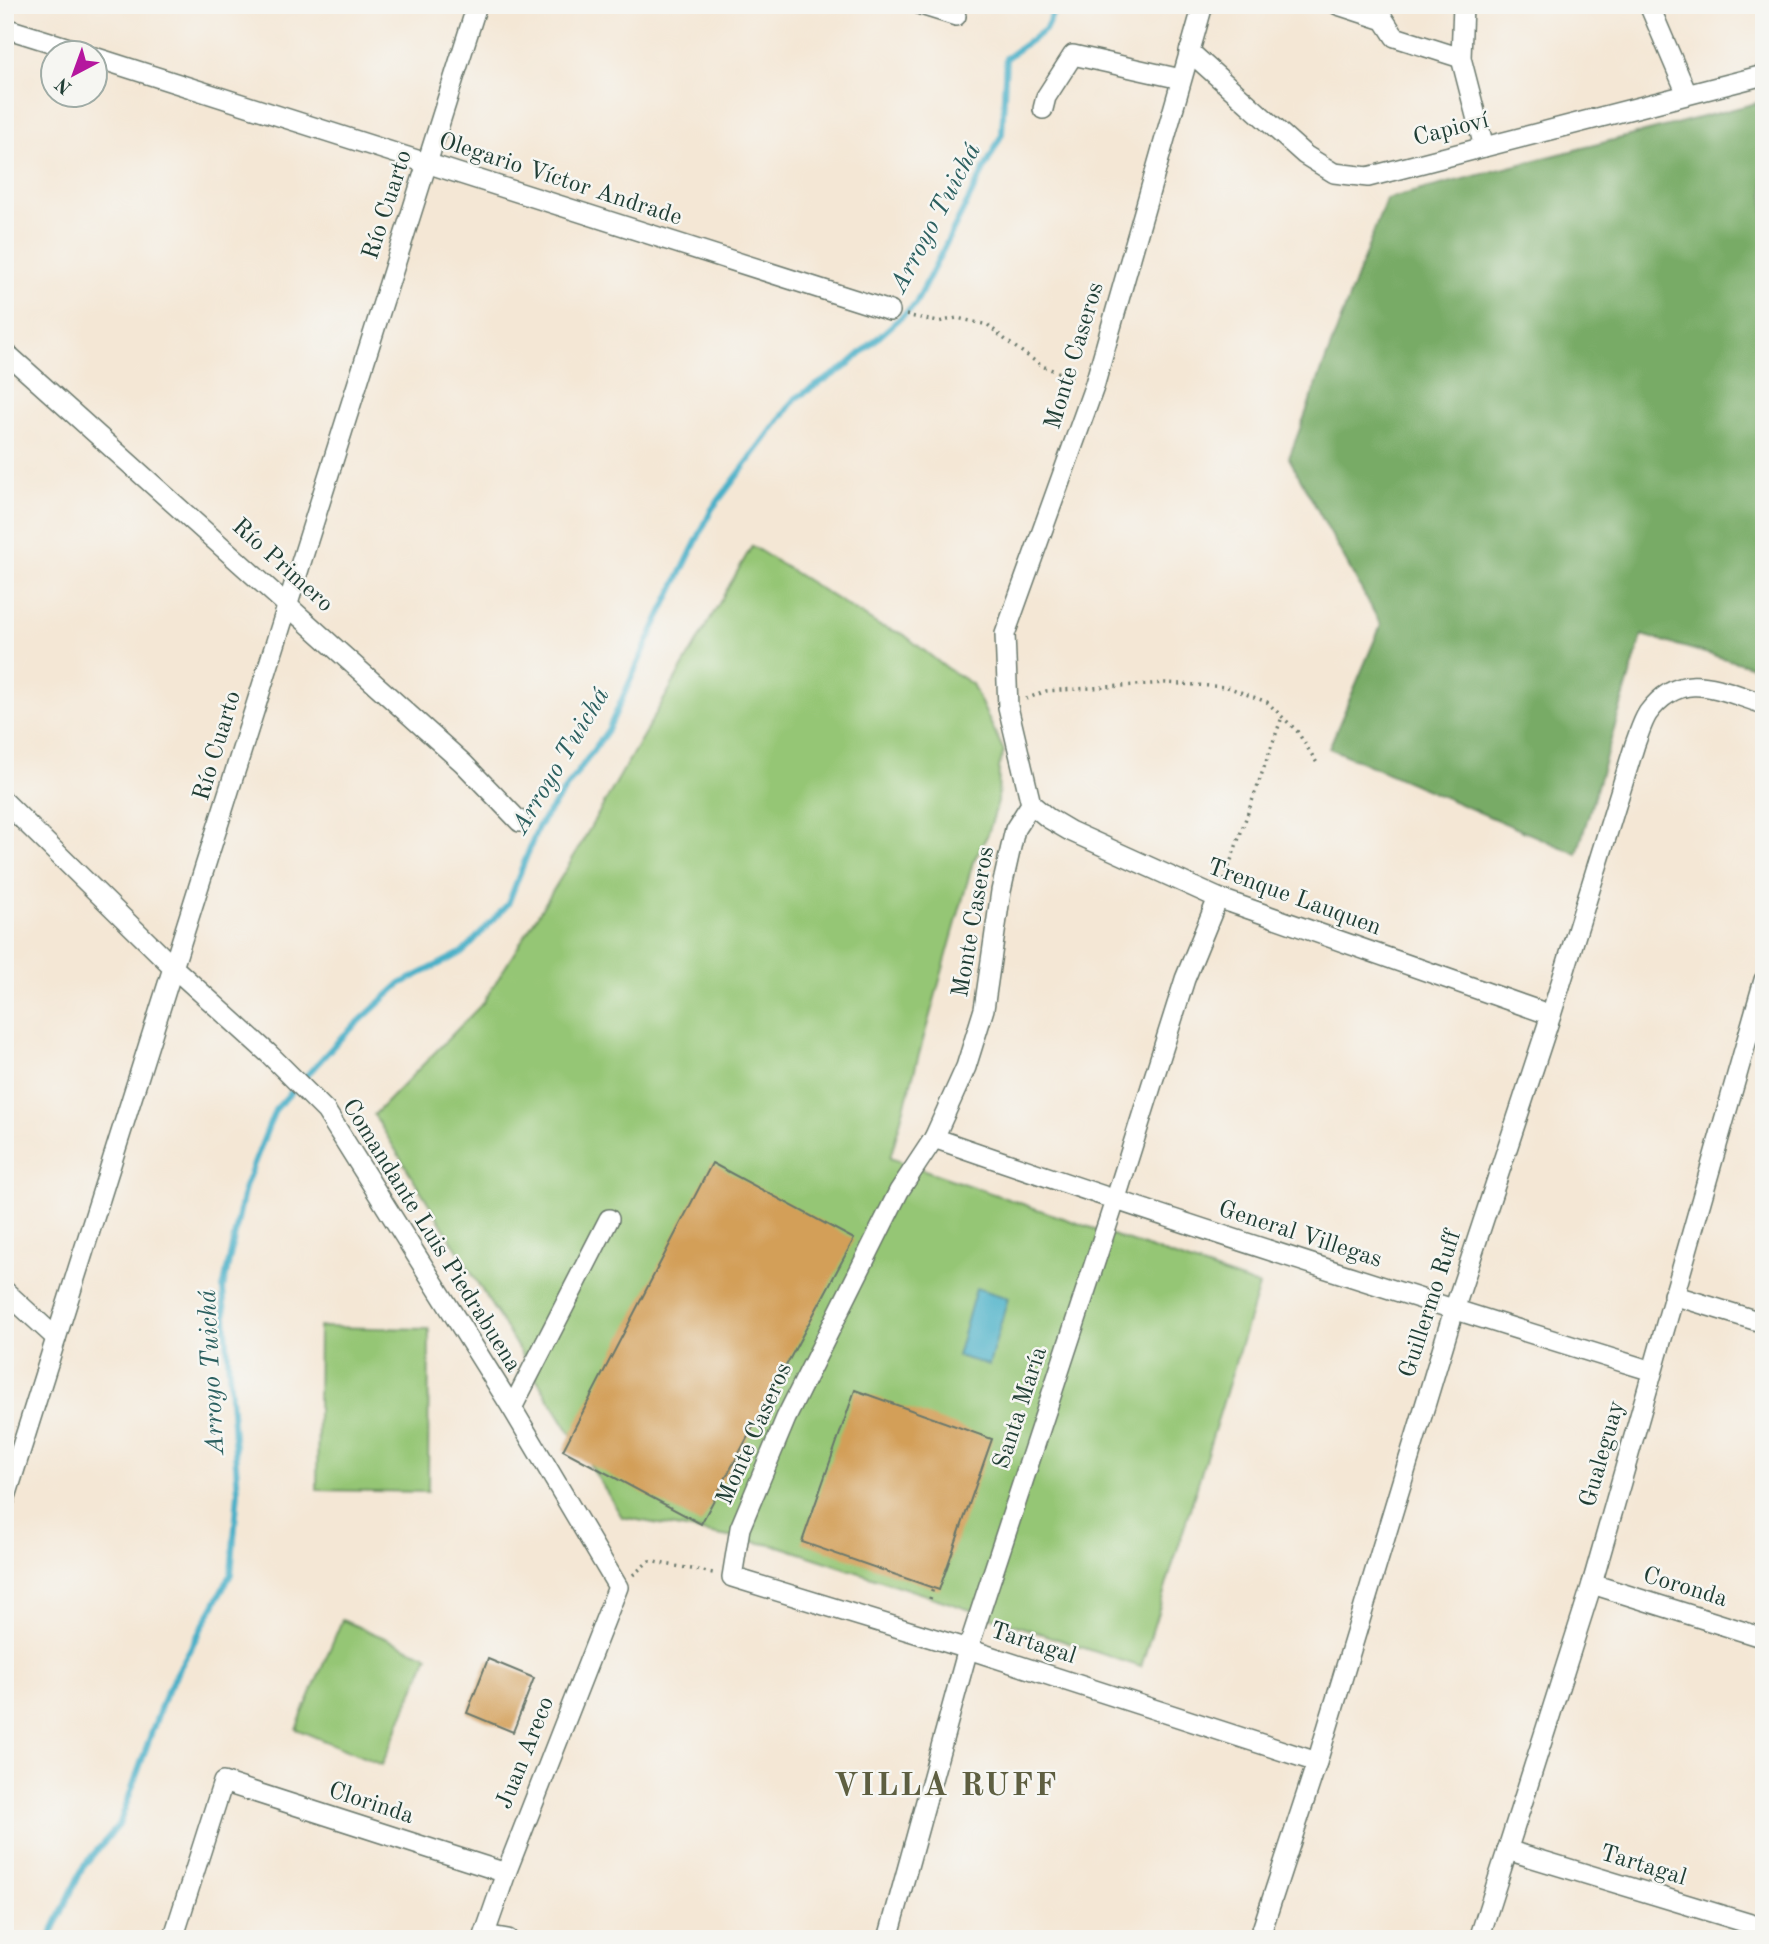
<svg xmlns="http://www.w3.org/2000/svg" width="1769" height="1944" font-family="'Old Standard TT',serif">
	<rect width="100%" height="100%" fill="#f6f6f2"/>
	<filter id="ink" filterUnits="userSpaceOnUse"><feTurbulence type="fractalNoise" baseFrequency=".0143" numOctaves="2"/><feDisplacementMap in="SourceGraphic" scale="14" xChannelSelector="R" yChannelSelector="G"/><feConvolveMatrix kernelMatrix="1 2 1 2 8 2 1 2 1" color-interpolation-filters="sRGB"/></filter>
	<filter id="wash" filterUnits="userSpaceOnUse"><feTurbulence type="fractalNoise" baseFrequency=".00686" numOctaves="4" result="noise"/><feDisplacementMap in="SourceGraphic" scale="28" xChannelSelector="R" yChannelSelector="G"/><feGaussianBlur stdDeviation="1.57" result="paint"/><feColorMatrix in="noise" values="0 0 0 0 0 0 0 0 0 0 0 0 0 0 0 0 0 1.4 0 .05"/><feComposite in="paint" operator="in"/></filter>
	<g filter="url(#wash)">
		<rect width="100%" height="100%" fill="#f4e7d5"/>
		<g fill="#95c675" stroke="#5a8254" stroke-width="2">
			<polygon points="752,546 880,626 903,634 945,667 972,684 1004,751 999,768 998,802 988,834 973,862 890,1158 1259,1286 1141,1667 782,1547 622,1517 374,1115 483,1003 570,863"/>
			<polygon points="319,1327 429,1329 428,1492 317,1490"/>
			<polygon points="342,1620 428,1656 382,1765 296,1729"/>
		</g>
		<polygon fill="#78ab66" stroke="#4c744d" stroke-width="2" points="1764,101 1764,670 1642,635 1577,854 1329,748 1381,625 1289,458 1386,199"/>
		<polygon fill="#49b0c8" stroke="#34767e" stroke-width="2" points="976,1288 1008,1298 989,1365 957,1356"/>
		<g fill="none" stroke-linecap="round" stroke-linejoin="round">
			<polyline stroke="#49b0c8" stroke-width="6" points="49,1939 84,1865 119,1825 165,1695 231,1574 238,1492 223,1289 245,1187 275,1110 340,1039 400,984 463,952 508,904 538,827 608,730 654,628 712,509 796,398 844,368 915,305 1002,134 1006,58 1045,30 1057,5"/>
		</g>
		<g id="blocks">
			<g fill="#d39f59">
				<polygon points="712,1163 854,1239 701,1524 563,1450"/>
				<polygon points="855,1390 992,1439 939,1590 802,1542"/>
				<polygon points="488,1659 534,1678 513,1732 467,1713"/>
			</g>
		</g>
	</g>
	<g filter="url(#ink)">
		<use href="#blocks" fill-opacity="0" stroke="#6a786c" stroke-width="2"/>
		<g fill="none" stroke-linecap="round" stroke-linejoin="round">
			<g stroke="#6a786c" stroke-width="22">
				<g id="minor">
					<polyline points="921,5 956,16"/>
					<polyline points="1203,5 1094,387 1005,634 1008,707 1031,804 1015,829 1001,891 984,1009 966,1067 934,1138 899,1191 786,1418 740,1528 732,1577 968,1649 1317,1762"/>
					<polyline points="1338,5 1384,20 1395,37 1461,58"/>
					<polyline points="1463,5 1461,58 1484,147"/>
					<polyline points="1649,5 1687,94"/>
					<polyline points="5,28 82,52"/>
					<polyline points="1189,51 1305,155 1334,173 1368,177 1764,75"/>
					<polyline points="94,57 890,311"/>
					<polyline points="1043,109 1046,97 1073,55 1181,79"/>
					<polyline points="5,352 463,763 520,822"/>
					<polyline points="5,802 174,968 269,1054 326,1111 512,1408 618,1587 506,1873 483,1939"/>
					<polyline points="1031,804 1048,818 1070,831 1218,898 1551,1015"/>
					<path d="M934 1138C1172 1221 1412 1297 1652 1371"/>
					<polyline points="5,1291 56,1338"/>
					<polyline points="1673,1295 1764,1323"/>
					<polyline points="512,1408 609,1219"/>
					<polyline points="5,1500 477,5"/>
					<polyline points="1592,1584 1764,1638"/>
					<polyline points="1507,1850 1764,1928"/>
					<polyline points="485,1935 508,1939"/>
					<polyline points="173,1939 223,1782 506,1873"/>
					<polyline points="888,1939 968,1649 1115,1201 1185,979 1218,898"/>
					<path d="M1259 1939 1317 1762 1454 1310 1551 1015 1635 744C1639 734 1642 722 1648 713 1682 667 1719 690 1764 704"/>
					<polyline points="1479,1939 1592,1584 1764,980"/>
				</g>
			</g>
			<g stroke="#6a786c" stroke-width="3.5" stroke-dasharray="2 5" stroke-linecap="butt">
				<polyline points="906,315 938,322 957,318 988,325 1008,342 1042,366 1076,379"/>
				<polyline points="1026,699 1046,691 1166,683 1227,687 1267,702 1297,731 1317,763"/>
				<polyline points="1224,880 1282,717"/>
				<polyline points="633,1575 649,1561 713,1573"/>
				<polyline points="930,1599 933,1588"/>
			</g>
			<use href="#minor" stroke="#fff" stroke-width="19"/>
		</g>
	</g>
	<g text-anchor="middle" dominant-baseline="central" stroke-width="5" stroke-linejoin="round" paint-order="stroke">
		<g font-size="24" fill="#1f3d34" stroke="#f6f6f2">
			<text transform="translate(1451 130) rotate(-14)">Capioví</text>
			<text transform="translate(560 180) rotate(18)">Olegario Víctor Andrade</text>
			<text transform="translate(388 205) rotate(-72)">Río Cuarto</text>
			<text transform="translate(1075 356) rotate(-73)">Monte Caseros</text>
			<text transform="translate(282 566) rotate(42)">Río Primero</text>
			<text transform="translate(218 746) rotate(-73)">Río Cuarto</text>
			<text transform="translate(1294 898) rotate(20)">Trenque Lauquen</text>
			<text transform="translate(974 922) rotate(-80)">Monte Caseros</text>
			<text transform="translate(1300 1235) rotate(18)">General Villegas</text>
			<text transform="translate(431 1236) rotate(58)">Comandante Luis Piedrabuena</text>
			<text transform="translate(1431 1304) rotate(-72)">Guillermo Ruff</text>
			<text transform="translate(1021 1408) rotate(-72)">Santa María</text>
			<text transform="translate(755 1434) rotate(-66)">Monte Caseros</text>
			<text transform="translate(1603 1454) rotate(-74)">Gualeguay</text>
			<text transform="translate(1685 1588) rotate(17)">Coronda</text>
			<text transform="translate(1033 1644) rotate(18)">Tartagal</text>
			<text transform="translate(526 1753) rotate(-68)">Juan Areco</text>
			<text transform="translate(371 1804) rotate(18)">Clorinda</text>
			<text transform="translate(1643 1866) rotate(17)">Tartagal</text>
		</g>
		<g font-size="26" font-style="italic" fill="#2c6060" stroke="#f6f6f2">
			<text transform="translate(936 218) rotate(-62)">Arroyo Tuichá</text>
			<text transform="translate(561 761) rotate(-59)">Arroyo Tuichá</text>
			<text transform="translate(212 1372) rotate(-93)">Arroyo Tuichá</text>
		</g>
		<g font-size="32" font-weight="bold" letter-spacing="2" fill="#5e5f41" stroke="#f6f6f2">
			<text x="946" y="1787">VILLA RUFF</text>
		</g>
	</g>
	<rect width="1769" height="1944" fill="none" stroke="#f6f6f2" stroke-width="28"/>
	<g transform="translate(74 74) rotate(221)"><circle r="33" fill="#f6f6f2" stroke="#a0aca6" stroke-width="2"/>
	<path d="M0-5L12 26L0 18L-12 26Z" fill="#b5179e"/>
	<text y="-10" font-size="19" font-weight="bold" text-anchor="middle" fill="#1f3d34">N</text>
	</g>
</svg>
